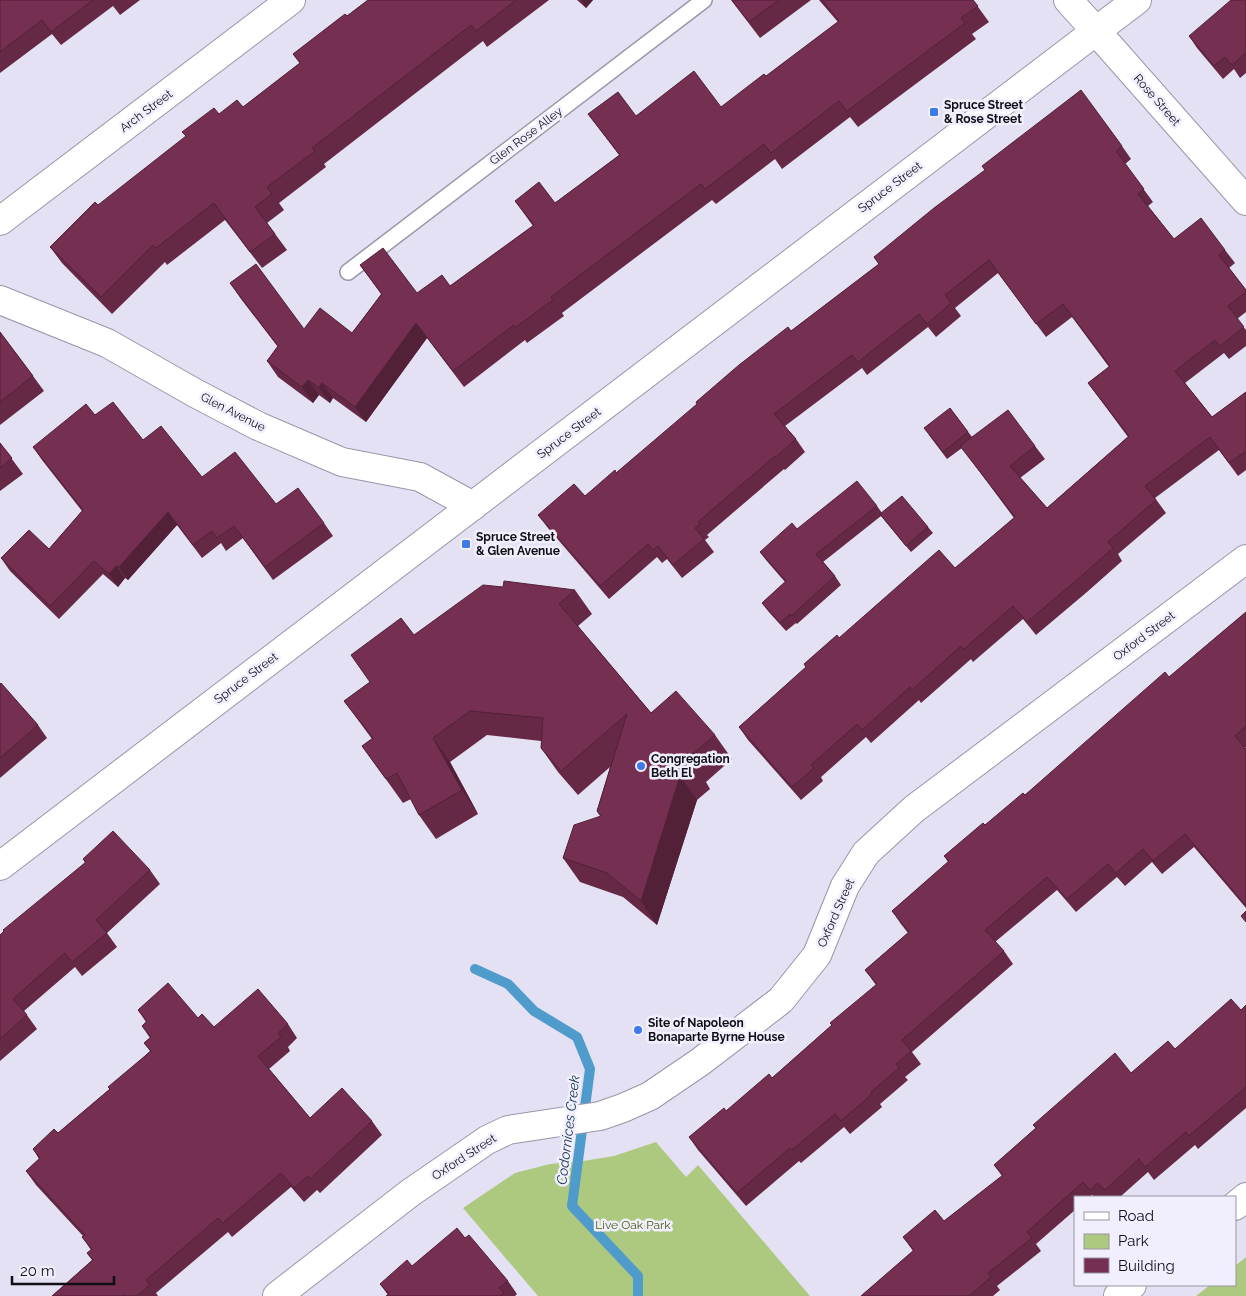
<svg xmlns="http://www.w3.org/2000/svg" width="1246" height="1296" font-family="Raleway,sans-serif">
	<rect width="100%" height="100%" fill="#e4e1f4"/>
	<g fill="#acc97f">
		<polygon points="656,1142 686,1177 698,1165 810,1296 538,1296 463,1208 515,1173 550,1164 583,1161 614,1156"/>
		<polygon points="1246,1257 1246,1296 1196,1296 1210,1285 1235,1285 1235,1266"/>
	</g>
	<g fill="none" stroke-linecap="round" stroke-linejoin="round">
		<polyline stroke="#4f9bcc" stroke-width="10" points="475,969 508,984 534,1011 577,1037 590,1069 572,1206 638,1276 638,1296"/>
		<g stroke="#9996a8" stroke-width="18">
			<polyline id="lane" points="348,272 704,0"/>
		</g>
		<g stroke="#9996a8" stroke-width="30">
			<g id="street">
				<polyline points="1068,0 1096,31 1137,0"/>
				<polyline points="0,221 291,0"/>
				<polyline points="0,300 107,343 195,393 258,426 342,462 420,477 473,506"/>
				<polyline points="1235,1206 1246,1197"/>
				<polyline points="277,1296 410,1193 487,1140 508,1130 600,1116 623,1108 650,1096 700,1062 781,1000 817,955 845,886 866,853 914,809 1246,559"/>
				<polyline points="1118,1296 1132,1285"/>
			</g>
		</g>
		<g stroke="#9996a8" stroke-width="30">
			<polyline id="secondary" points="0,866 1096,31 1246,201"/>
		</g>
		<use href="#lane" stroke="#fff" stroke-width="15"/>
		<use href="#street" stroke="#fff" stroke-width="28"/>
		<use href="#secondary" stroke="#fff" stroke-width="28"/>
	</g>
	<g fill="#652845">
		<polygon points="0,0 140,0 120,15 113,6 61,45 52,34 0,73"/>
		<polygon points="368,0 549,0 487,47 483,41 324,164 326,167 279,203 284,210 267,223 287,250 262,268 225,220 167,265 165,262 112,314 62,263 50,247 219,114 243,107 300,63 293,54 347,16"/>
		<polygon points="577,0 593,0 586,8"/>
		<polygon points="731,0 811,0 760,38"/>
		<polygon points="819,0 973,0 989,22 972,34 976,39 858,127 850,117 782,169 775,159 716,204 712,200 562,313 564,316 527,343 525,340 464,387 427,338 366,422 333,398 330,403 319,395 313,403 278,377 267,361 278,347 241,299 230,283 304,329 352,333 381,294 360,265 417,293 450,286 533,226 515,201 555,203 619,155 588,114 636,116 721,107 766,76 838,22"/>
		<polygon points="1246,0 1246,73 1240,78 1234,69 1223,79 1197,48 1189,36"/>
		<polygon points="1122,146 1131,159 1125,164 1153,202 1148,206 1174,239 1225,250 1235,263 1229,268 1246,290 1246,312 1237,319 1246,330 1246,346 1229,359 1224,353 1185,383 1212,417 1246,392 1246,470 1238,476 1219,450 1155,498 1166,513 1118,554 1122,561 1087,592 1036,635 1023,619 973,662 971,659 921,703 919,700 871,743 866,737 821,777 823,781 801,800 748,740 739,727 839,638 955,568 1014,518 962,448 947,459 929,435 950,408 972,437 1035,446 1045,459 1020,478 1047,508 1128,437 1088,383 1109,367 1072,317 1046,337 998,273 955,308 961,316 936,337 928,327 867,375 862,368 785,426 796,439 805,452 785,470 784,469 707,535 709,537 705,540 714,552 682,578 667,559 662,563 657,557 609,599 548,528 538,515 585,496 616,473 791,331 879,264 874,257"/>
		<polygon points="0,332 33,376 44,391 0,425"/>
		<polygon points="95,415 143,440 202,477 276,504 324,523 333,536 273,580 243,538 226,551 221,543 202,558 177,525 128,580 125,578 118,587 103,574 59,619 10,571 1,558 49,549 82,511 42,460 33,447"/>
		<polygon points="0,443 23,474 0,491"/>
		<polygon points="877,506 882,513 928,527 933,533 911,552 881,516 823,562 835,576 841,585 797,624 796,623 786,631 768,611 762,603 785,582 766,560 760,552 797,529"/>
		<polygon points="503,587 575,590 592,614 578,626 651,713 715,735 732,759 706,782 710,789 697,800 657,925 623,897 580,882 563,858 600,816 597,811 610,767 578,795 558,772 541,748 541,741 487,735 450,762 478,814 436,839 419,815 411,799 403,803 362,746 372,739 344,701 370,682 414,635"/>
		<polygon points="1246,612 1246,747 1245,748 1246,749 1246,908 1194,847 1162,874 1152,862 1125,886 1117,877 1076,912 1057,890 995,942 1004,951 1013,964 912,1052 921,1064 905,1077 908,1080 880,1104 882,1107 850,1134 844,1127 801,1163 799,1161 746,1206 698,1150 689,1137 772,1078 832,1025 876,985 865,970 908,933 901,924 892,911 948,862 944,856 1025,795 1169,677"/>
		<polygon points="0,684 38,725 47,738 0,778"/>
		<polygon points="83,859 150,870 160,884 107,933 117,947 82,976 75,967 24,1011 37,1029 0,1061 0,935 85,863"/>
		<polygon points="1246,1005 1246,1108 1198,1149 1195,1145 1154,1180 1148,1172 1120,1197 1109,1197 1107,1196 1106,1197 1095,1197 1092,1195 1089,1197 1075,1197 1075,1210 1036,1244 1041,1251 997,1286 1000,1290 993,1296 861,1296 913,1251 903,1237 944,1221 1002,1176 994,1165 1036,1128 1033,1125 1131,1073 1175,1049 1241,1010"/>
		<polygon points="138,1010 198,1018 214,1027 288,1024 297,1038 288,1047 290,1051 269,1069 310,1118 372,1121 382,1135 320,1193 317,1190 304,1202 291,1187 232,1237 228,1232 156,1293 158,1296 52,1296 92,1260 87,1253 91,1250 82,1237 83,1236 36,1185 26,1171 39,1159 33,1149 58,1133 110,1089 150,1051 144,1043 150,1038 142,1026 146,1022"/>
		<polygon points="465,1238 508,1281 517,1294 515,1296 386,1296 388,1295 380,1284"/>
	</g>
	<g fill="#522138">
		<polygon points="581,0 593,0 586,8"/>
		<polygon points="416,323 427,338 366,422 355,407"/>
		<polygon points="308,380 319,395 313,403 302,387"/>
		<polygon points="322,383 333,398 330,403 319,388"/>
		<polygon points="168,512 177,525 128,580 119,567"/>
		<polygon points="116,566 125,578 118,587 109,574"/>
		<polygon points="433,738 450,762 478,814 462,790"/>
		<polygon points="680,776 697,800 657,925 641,901"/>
	</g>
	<g fill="#752f50" stroke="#522138">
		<polygon points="0,0 93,0 51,32 42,20 0,52"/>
		<polygon points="368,0 516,0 476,31 471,25 312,148 315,151 267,187 272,194 255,207 275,234 250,252 214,203 156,248 153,245 101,297 50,247 95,202 98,205 186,136 182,132 214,108 219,114 237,100 243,107 300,63 293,54 345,14 347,16"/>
		<polygon points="732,0 779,0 749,22"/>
		<polygon points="822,0 973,0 978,6 961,18 965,23 847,111 839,101 771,153 764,144 705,189 701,184 551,297 553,300 516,327 514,325 453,371 416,323 355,407 322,383 319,388 308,380 302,387 267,361 278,346 230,283 256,264 304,329 320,308 352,333 382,294 360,265 383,248 417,293 442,275 450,286 534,225 515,201 539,182 555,203 620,155 588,114 618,92 636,116 694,71 721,107 764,74 766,76 839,21"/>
		<polygon points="1231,0 1246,0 1246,53 1232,65 1225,57 1214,66 1189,36"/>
		<polygon points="1081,90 1122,146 1116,151 1144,189 1138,194 1174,239 1201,218 1225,250 1219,255 1246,290 1246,292 1228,306 1244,327 1220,346 1215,340 1175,371 1212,417 1246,392 1246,451 1229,463 1210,437 1145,486 1156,500 1108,542 1113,548 1078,579 1027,622 1013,606 964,649 961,646 912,690 910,687 862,730 857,724 811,765 814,768 792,787 739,727 806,667 804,664 837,635 839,638 939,550 955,568 1015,517 960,446 1008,410 1035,446 1010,466 1047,508 1129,436 1088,383 1110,366 1063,304 1036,324 989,260 945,295 951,303 927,324 919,314 858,362 852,355 774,414 796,439 776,457 775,456 698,522 700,524 695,528 704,539 673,565 658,546 653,550 648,544 600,586 538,515 574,484 585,496 615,470 616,473 697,404 696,402 739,365 788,327 791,331 879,264 874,257 934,208 985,170 982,166"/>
		<polygon points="0,332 33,376 0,402"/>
		<polygon points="113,402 143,440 161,426 202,477 235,452 276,504 298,488 324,523 265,567 234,526 217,538 212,531 193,545 168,512 119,567 116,566 109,574 94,561 50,606 1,558 29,530 49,549 83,510 33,447 86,404 95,415"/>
		<polygon points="950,408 968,432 943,452 924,428"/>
		<polygon points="0,443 12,458 0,468"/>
		<polygon points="857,481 877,506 816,554 835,576 791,616 790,614 780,623 762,603 786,581 760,552 792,523 797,529"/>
		<polygon points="902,496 928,527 906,546 880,514"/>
		<polygon points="504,581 575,590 559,604 651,713 676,691 715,735 688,758 694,765 680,776 641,901 607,873 563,858 574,825 601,816 597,811 627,714 561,771 541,748 543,718 470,711 433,738 462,790 419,815 397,773 386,779 362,746 373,738 344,701 370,682 351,655 401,618 414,635 483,585 503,587"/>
		<polygon points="1246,612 1246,726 1235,736 1246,749 1246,906 1185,834 1153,861 1143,849 1116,873 1108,864 1067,899 1047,877 985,930 1004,951 902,1040 911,1051 896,1064 899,1068 871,1092 872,1094 841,1121 835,1114 792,1150 790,1148 737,1193 689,1137 724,1108 726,1111 769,1074 772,1078 832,1025 830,1023 877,984 865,970 909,932 892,911 949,861 944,856 983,823 985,825 1023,793 1025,795 1165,672 1169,677"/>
		<polygon points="1,683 38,725 0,758 0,684"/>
		<polygon points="113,831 150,870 96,920 107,933 72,962 65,953 13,999 27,1015 0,1039 0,935 4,931 3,930 86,862 83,859"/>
		<polygon points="1246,911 1246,922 1241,916"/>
		<polygon points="168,983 198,1018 202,1014 214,1027 258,989 288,1024 278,1033 281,1037 258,1056 310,1118 342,1088 372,1121 310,1179 308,1176 294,1188 281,1173 223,1223 218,1218 146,1280 150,1285 137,1296 125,1296 124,1295 123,1296 52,1296 93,1260 87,1253 92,1249 82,1237 85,1235 26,1171 40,1158 33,1149 54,1129 58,1133 110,1089 108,1087 151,1051 144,1043 151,1037 142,1026 147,1021 138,1010"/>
		<polygon points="1231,999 1241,1010 1246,1005 1246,1087 1189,1136 1186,1132 1145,1167 1139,1159 1105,1190 1098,1183 1090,1190 1083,1182 1027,1232 1032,1238 988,1273 991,1277 969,1296 953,1296 952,1295 951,1296 861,1296 914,1250 903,1237 935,1210 944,1221 1003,1175 994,1165 1036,1128 1033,1125 1115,1053 1131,1073 1168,1041 1175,1049"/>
		<polygon points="457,1228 465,1238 469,1235 508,1281 499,1288 504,1293 500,1296 386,1296 389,1294 380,1284 407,1260 412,1266"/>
	</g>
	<g fill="#3e7ae9" stroke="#f1effe" stroke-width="2">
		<rect x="929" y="107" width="10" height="10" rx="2.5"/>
		<rect x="461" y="539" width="10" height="10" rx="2.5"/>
		<circle cx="641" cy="766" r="5"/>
		<circle cx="638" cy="1030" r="5"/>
	</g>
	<g text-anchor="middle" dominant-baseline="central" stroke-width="5" stroke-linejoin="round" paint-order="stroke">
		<g font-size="12" fill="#100f16" stroke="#f1effe">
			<text transform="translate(1157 100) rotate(49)">Rose Street</text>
			<text transform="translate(146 111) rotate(-37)">Arch Street</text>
			<text transform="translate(526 136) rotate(-37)">Glen Rose Alley</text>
			<text transform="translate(890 187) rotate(-37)">Spruce Street</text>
			<text transform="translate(233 412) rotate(27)">Glen Avenue</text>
			<text transform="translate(569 433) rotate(-37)">Spruce Street</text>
			<text transform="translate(1144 636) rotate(-37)">Oxford Street</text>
			<text transform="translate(246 678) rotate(-37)">Spruce Street</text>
			<text transform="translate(836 913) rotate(-66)">Oxford Street</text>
			<text transform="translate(464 1157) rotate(-33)">Oxford Street</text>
		</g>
		<g font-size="12" font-weight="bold" fill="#100f16" stroke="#f1effe" text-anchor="start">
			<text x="944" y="105">Spruce Street<tspan x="944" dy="14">&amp; Rose Street</tspan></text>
			<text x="476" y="537">Spruce Street<tspan x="476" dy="14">&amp; Glen Avenue</tspan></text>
			<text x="651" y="759">Congregation<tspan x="651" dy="14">Beth El</tspan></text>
			<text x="648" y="1023">Site of Napoleon<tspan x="648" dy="14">Bonaparte Byrne House</tspan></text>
		</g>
		<g font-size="12" fill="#455e0a" stroke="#f1effe">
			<text x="633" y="1225">Live Oak Park</text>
		</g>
		<g font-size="14" font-style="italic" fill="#133449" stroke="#f1effe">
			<text transform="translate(568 1130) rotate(-83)">Codornices Creek</text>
		</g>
	</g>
	<rect x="1074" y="1196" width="162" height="90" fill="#f1effe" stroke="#9795a1"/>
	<rect x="1084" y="1212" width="25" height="8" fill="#ffffff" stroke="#9795a1"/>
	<text x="1118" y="1221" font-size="15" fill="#100f16">Road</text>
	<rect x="1084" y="1234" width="25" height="15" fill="#acc97f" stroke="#9795a1"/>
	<text x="1118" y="1246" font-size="15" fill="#100f16">Park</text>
	<rect x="1084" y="1258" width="25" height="15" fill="#752f50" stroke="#9795a1"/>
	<text x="1118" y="1271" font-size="15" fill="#100f16">Building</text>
	<path d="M12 1276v8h102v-8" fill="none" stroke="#100f16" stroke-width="2.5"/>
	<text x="20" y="1276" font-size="15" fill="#100f16" stroke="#f1effe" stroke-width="4" paint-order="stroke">20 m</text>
</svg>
